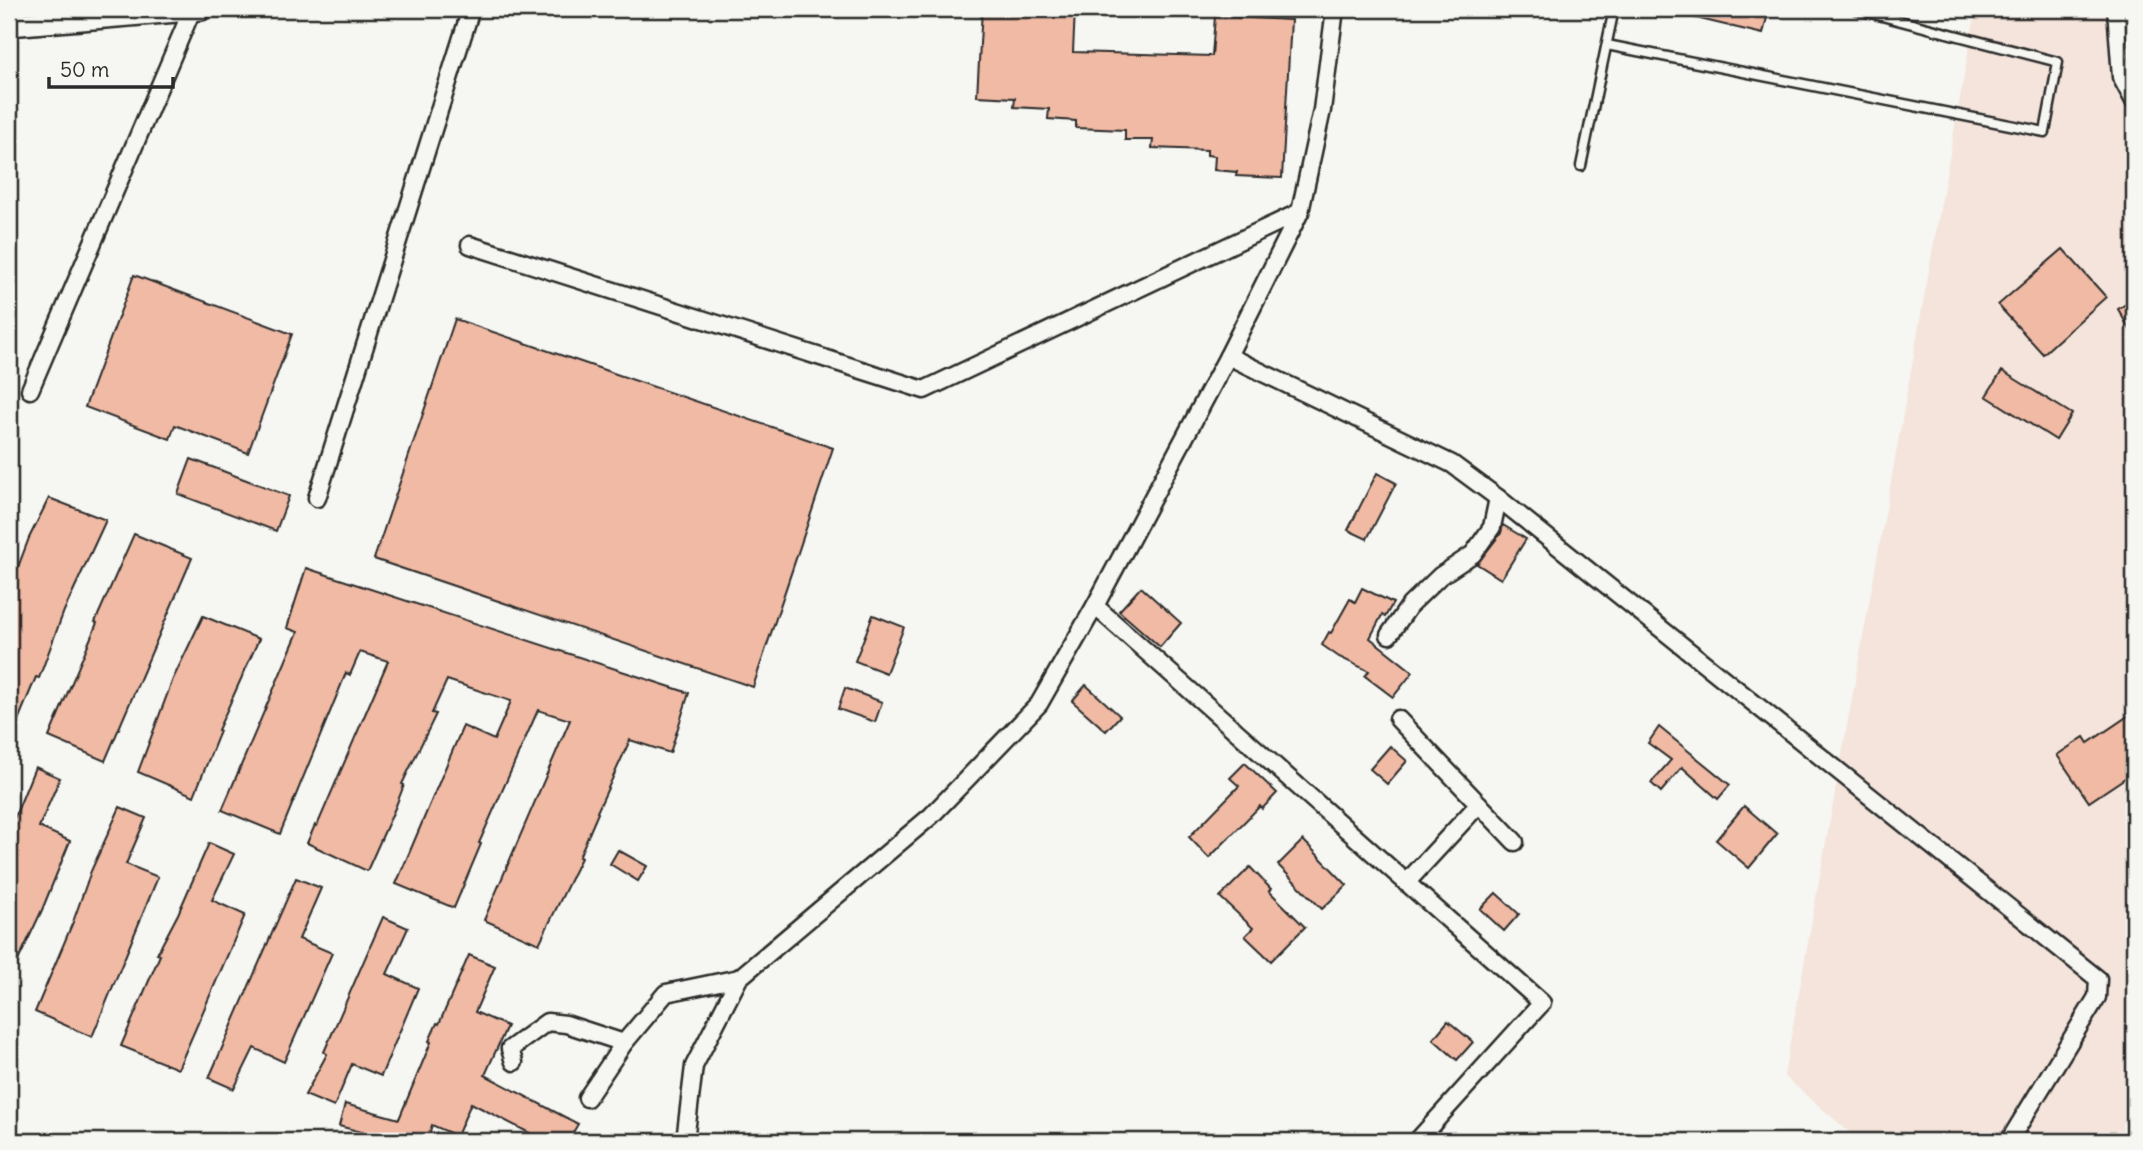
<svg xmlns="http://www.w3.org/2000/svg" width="2143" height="1150" font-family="Delius,sans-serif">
	<rect width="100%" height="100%" fill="#f6f6f2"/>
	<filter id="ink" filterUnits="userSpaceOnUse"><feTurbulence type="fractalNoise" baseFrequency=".0143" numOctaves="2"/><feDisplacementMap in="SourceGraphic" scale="14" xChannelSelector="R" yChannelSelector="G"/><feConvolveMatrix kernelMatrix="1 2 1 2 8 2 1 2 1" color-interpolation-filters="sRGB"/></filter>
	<g filter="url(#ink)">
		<polygon fill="#f4e4db" points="1976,9 2134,9 2134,1141 1860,1141 1784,1076"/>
		<g fill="#f0baa4" stroke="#2b2b2b" stroke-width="2">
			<polygon points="982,9 1075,9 1073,52 1212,56 1215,16 1291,20 1282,178 1236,176 1237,172 1214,170 1215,156 1207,155 1207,150 1152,148 1153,140 1125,140 1125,130 1076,128 1076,121 1048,119 1049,109 1014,107 1015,98 977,96"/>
			<polygon points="1680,9 1769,9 1763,34 1679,14"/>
			<polygon points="2063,249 2106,297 2043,354 1998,305"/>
			<polygon points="134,275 292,334 248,453 175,425 170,439 85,407"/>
			<polygon points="2134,299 2134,337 2118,309"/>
			<polygon points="455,319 833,448 753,687 374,559"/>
			<polygon points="2002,371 2072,414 2056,440 1986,396"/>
			<polygon points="191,459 289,496 276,531 178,494"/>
			<polygon points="1377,473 1396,483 1367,539 1348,530"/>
			<polygon points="49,498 106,520 64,611 39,678 36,677 9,742 9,591 29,538"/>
			<polygon points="1503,525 1526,539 1501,579 1477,564 1501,533"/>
			<polygon points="134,534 192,558 105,761 49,737 97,623 95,622"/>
			<polygon points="306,568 689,693 670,753 630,740 597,812 598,813 579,857 581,858 539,944 484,920 570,720 538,710 479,843 481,844 454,908 396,884 463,726 494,740 511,701 447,680 432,713 436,714 402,784 404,785 395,808 367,871 307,843 315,825 317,826 388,661 360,652 350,675 346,673 280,834 222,810 298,632 287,628"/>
			<polygon points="1141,587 1181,623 1160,647 1119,611"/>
			<polygon points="1362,588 1393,603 1385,617 1382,615 1370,638 1413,672 1393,697 1365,676 1369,671 1339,657 1322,645 1329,632 1331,633 1350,599 1355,602"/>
			<polygon points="873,615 904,627 886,673 855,661"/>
			<polygon points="203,616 259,639 218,730 220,731 194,796 138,772 173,679"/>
			<polygon points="1086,685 1120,716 1106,731 1072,701"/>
			<polygon points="845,688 882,702 875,722 838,709"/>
			<polygon points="2134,712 2134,772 2089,802 2057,755 2084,737 2088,743"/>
			<polygon points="1659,727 1730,785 1718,799 1682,767 1661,792 1651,783 1671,760 1648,743"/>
			<polygon points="1390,746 1407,761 1387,784 1370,769"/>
			<polygon points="1245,763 1277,793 1262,809 1260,806 1209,858 1189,837 1239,786 1230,778"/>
			<polygon points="35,767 60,778 39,827 70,841 42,910 9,980 9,831"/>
			<polygon points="1744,806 1777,834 1749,868 1716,840"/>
			<polygon points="120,807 146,818 126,864 158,877 92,1037 35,1012 73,922 91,871"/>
			<polygon points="1303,840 1347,885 1322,909 1278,865"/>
			<polygon points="209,843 234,854 212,900 245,915 178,1069 121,1046 160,955 157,954 178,914"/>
			<polygon points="618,850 647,866 638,881 610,864"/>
			<polygon points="1250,867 1271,889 1269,891 1305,927 1271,961 1245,936 1253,928 1220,897"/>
			<polygon points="296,878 321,888 299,939 332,953 284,1062 254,1048 234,1089 209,1078"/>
			<polygon points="1496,893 1519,914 1504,931 1480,909"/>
			<polygon points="383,917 408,928 387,974 418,988 381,1076 352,1064 334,1107 305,1095 327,1054 324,1052"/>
			<polygon points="469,955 495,966 475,1012 507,1026 485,1075 578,1124 568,1141 545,1141 471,1103 457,1136 432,1125 427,1141 395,1141 339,1126 345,1104 399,1119 431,1042 429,1041 437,1023 439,1024"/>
			<polygon points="1448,1021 1473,1042 1457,1060 1433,1039"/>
		</g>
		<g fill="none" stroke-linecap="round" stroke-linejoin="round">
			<g stroke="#2b2b2b" stroke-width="13">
				<g id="lane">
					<polyline points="1607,45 2045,132 2058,62 1855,9"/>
					<polyline points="1581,166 1614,9"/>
				</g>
			</g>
			<g stroke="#2b2b2b" stroke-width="21">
				<g id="street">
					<polyline points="2116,9 2121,77 2134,101"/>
					<polyline points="470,245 924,390 1300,212"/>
					<polyline points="1228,356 1452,464 1498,498 2098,979 2097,997 2009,1141"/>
					<polyline points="30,390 192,10"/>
					<polyline points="317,498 471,9"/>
					<polyline points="1095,606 1542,1003 1417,1141"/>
					<polyline points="1389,635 1410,605 1440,576 1473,554 1492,527 1498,498"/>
					<polyline points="1398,719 1515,842"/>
					<polyline points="1406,883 1479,804"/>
					<polyline points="514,1062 510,1049 547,1022 566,1024 624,1043"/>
					<polyline points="587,1098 624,1043 666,993 739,978"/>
					<polyline points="685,1141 694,1066 739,978 931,816 1039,704 1095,606 1228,356 1300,212 1322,110 1335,9"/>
				</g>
			</g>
			<g stroke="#2b2b2b" stroke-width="26">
				<polyline id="secondary" points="9,25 201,9"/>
			</g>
			<use href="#lane" stroke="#f6f6f2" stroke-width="8"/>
			<use href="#street" stroke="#f6f6f2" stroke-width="16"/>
			<use href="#secondary" stroke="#f6f6f2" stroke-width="21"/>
		</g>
	</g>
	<rect width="2143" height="1150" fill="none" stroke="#f6f6f2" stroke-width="35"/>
	<rect x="18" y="18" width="2108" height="1115" fill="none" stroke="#2b2b2b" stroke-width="2.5" filter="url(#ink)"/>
	<path d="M49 77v10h124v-10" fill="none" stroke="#2b2b2b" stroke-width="3.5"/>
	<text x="60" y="77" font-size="21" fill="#2b2b2b" stroke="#f6f6f2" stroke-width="5" paint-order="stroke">50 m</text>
</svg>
